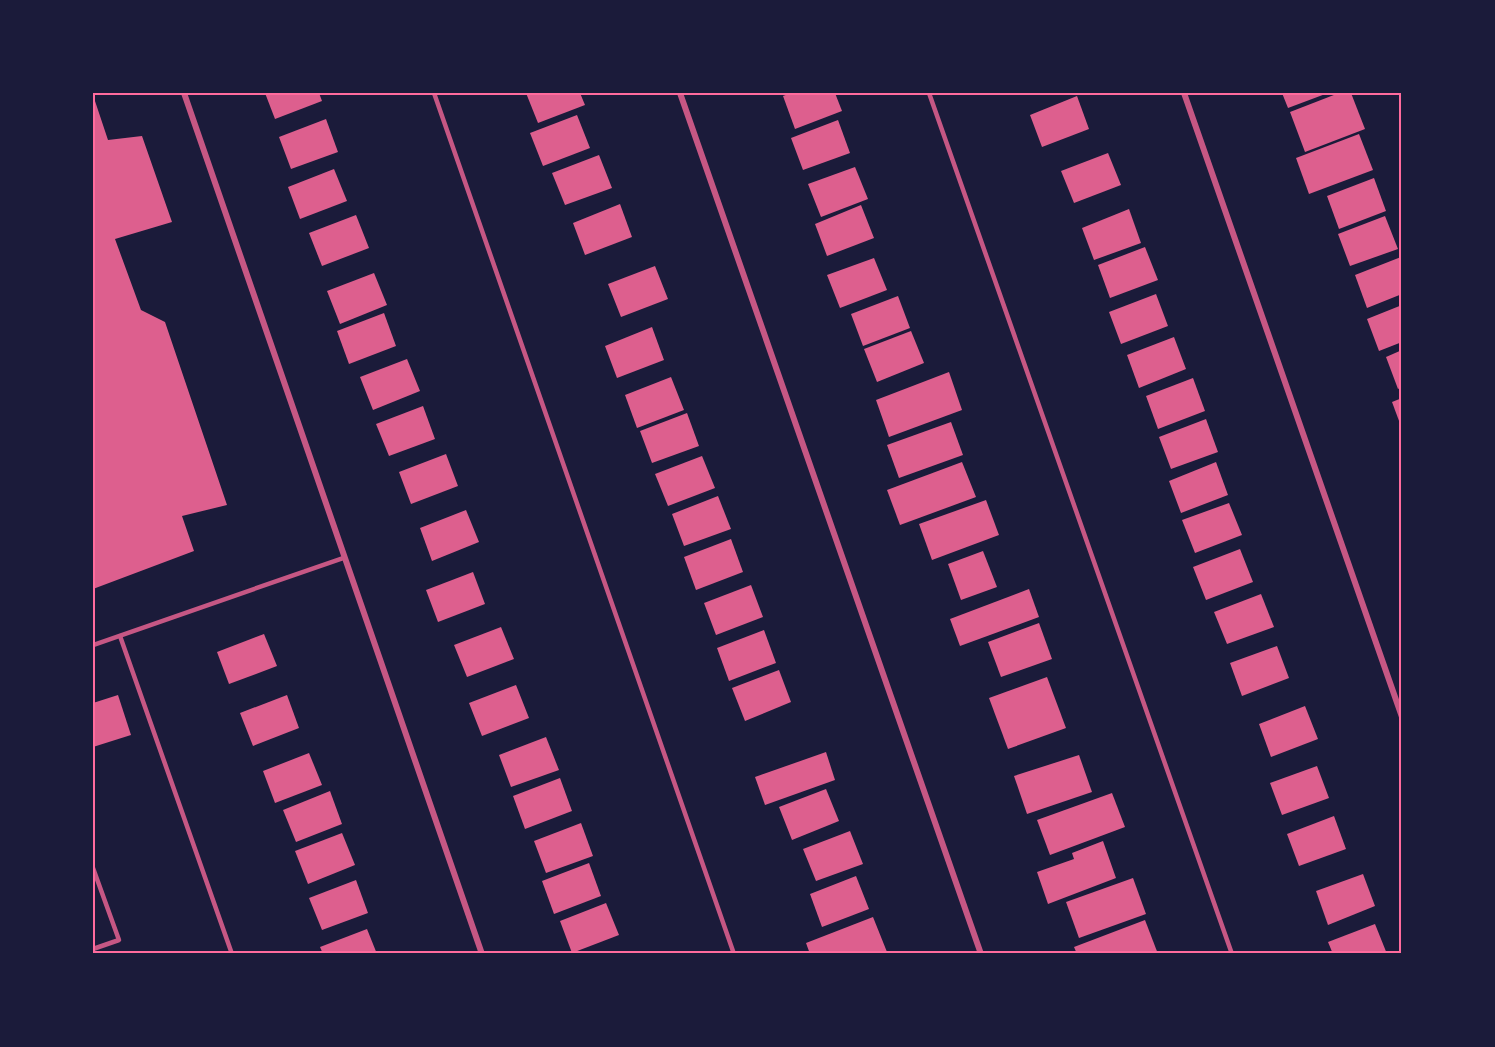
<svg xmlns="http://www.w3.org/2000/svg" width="1495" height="1047" font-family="Roboto,sans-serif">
	<rect width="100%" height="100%" fill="#1b1b3a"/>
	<g fill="#dd5f8e">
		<polygon points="265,93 319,93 322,101 275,119"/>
		<polygon points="526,93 580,93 585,105 538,123"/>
		<polygon points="791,93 835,93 842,111 795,129 783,96"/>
		<polygon points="1282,93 1328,93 1288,108"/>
		<polygon points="1339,93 1351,93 1365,129 1305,152 1290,112"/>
		<polygon points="93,95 108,140 142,136 172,222 115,239 141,310 165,322 227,505 182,516 194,551 93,589"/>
		<polygon points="1077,96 1089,129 1042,147 1030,115"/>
		<polygon points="577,115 590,148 543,166 530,133"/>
		<polygon points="326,119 338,152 291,169 279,137"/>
		<polygon points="838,120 850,153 803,170 791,138"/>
		<polygon points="1359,134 1373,170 1309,194 1296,158"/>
		<polygon points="1108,153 1121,185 1074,203 1061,171"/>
		<polygon points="599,155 612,188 565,205 552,173"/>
		<polygon points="855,167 868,199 821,217 808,184"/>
		<polygon points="334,169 347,201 300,219 288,187"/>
		<polygon points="1374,178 1386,211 1339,229 1327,196"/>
		<polygon points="620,204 632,237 585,255 573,223"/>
		<polygon points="861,205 874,238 827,256 815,224"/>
		<polygon points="1129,209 1141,243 1094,260 1082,228"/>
		<polygon points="356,215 369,248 322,266 309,233"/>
		<polygon points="1385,216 1398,249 1350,266 1338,234"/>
		<polygon points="1145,247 1158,280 1110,298 1098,265"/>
		<polygon points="1401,257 1402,294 1367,308 1355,275"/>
		<polygon points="874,258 887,290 840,308 827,275"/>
		<polygon points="655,266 668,299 621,317 608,284"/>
		<polygon points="374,273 387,305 340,324 327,291"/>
		<polygon points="1156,294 1168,326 1121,344 1109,312"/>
		<polygon points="898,296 910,328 863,346 851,314"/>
		<polygon points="1402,305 1402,342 1379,351 1367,319"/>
		<polygon points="384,313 396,346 349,364 337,331"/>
		<polygon points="652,327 664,360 617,378 605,346"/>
		<polygon points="911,331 924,363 877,382 864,349"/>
		<polygon points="1174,337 1186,369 1139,388 1127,355"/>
		<polygon points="1402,350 1402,387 1398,389 1386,357"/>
		<polygon points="407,359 420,391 373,410 360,377"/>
		<polygon points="949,372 962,410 889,437 876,400"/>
		<polygon points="671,377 684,410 637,428 625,395"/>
		<polygon points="1193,378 1205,411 1158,429 1146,396"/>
		<polygon points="1402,398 1402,429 1392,402"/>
		<polygon points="423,406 435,439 389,456 376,424"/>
		<polygon points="687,413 699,446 652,463 640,431"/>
		<polygon points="1206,419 1218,452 1171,469 1159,437"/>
		<polygon points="951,422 963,455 899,478 887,445"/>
		<polygon points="446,454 458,486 411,504 399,472"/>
		<polygon points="702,456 715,488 668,506 655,474"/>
		<polygon points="962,462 976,497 900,525 887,490"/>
		<polygon points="1216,462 1228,495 1181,513 1169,481"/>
		<polygon points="718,496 731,529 684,546 672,514"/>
		<polygon points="986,500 999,535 932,560 919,524"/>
		<polygon points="1229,503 1242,535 1195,553 1182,520"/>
		<polygon points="466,510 479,542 432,561 420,528"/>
		<polygon points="731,539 743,572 696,590 684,557"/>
		<polygon points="1240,549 1253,582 1206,600 1193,567"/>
		<polygon points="983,551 997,587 961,600 948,564"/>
		<polygon points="473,572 485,604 438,622 426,590"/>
		<polygon points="751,585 763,617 716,635 704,603"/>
		<polygon points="1029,589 1039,617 960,646 950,619"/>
		<polygon points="1261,594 1274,627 1227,644 1214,612"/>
		<polygon points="1039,623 1052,659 1001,677 988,642"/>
		<polygon points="501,627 514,659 467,677 454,645"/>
		<polygon points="764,630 776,663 729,681 717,648"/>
		<polygon points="264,634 277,666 229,684 217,652"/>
		<polygon points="1277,646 1289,678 1242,696 1230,663"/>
		<polygon points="779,670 791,702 745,721 732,688"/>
		<polygon points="1047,677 1066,728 1008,749 989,698"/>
		<polygon points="516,685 529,718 482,736 469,703"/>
		<polygon points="118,695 131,735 93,747 93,703"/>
		<polygon points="287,695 299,728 253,746 240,713"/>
		<polygon points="1305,706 1318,739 1271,757 1259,724"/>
		<polygon points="546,737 559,770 511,787 499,755"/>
		<polygon points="826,752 835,780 765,805 755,777"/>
		<polygon points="309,753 322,785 275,803 263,771"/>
		<polygon points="1079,755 1092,792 1027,814 1014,776"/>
		<polygon points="1317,766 1329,798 1282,815 1270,783"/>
		<polygon points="560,778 572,811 525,829 513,796"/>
		<polygon points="826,789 839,821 792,840 779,807"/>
		<polygon points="330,791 342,824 296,842 283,810"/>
		<polygon points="1112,793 1125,827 1050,855 1037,820"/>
		<polygon points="1334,816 1346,849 1299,866 1287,834"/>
		<polygon points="581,823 593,856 546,873 534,841"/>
		<polygon points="850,831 863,864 816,881 803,849"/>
		<polygon points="342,833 355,865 308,884 295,851"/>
		<polygon points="1103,841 1116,878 1048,904 1037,872 1074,859 1072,853"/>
		<polygon points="589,863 601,896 554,914 542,881"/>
		<polygon points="1363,874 1375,906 1328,925 1316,891"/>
		<polygon points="856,876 869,909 822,927 810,894"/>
		<polygon points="1133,878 1146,914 1079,938 1066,902"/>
		<polygon points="356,880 368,913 322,930 309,898"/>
		<polygon points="606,903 619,935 572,953 560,921"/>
		<polygon points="873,917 887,952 881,954 810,954 806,943"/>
		<polygon points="1145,920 1158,954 1077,954 1074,947"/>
		<polygon points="1375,924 1387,954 1333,954 1328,942"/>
		<polygon points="367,929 377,954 323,954 320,947"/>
	</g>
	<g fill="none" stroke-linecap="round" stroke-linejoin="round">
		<g stroke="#c65784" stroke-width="4.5">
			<polyline points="434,93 734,954"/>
			<polyline points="929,93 1232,954"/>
			<polyline points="120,636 232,954"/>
			<polyline points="93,645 343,558"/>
			<polyline points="93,868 119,940 93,949"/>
		</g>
		<g stroke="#c65784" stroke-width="6">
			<polyline points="184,93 482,954"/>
			<polyline points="680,93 981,954"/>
			<polyline points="1184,93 1402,717"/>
		</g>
	</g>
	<rect width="1495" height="1047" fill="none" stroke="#1b1b3a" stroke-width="189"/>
	<rect x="94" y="94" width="1306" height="858" fill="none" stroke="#ff6b9d" stroke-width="2"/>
</svg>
